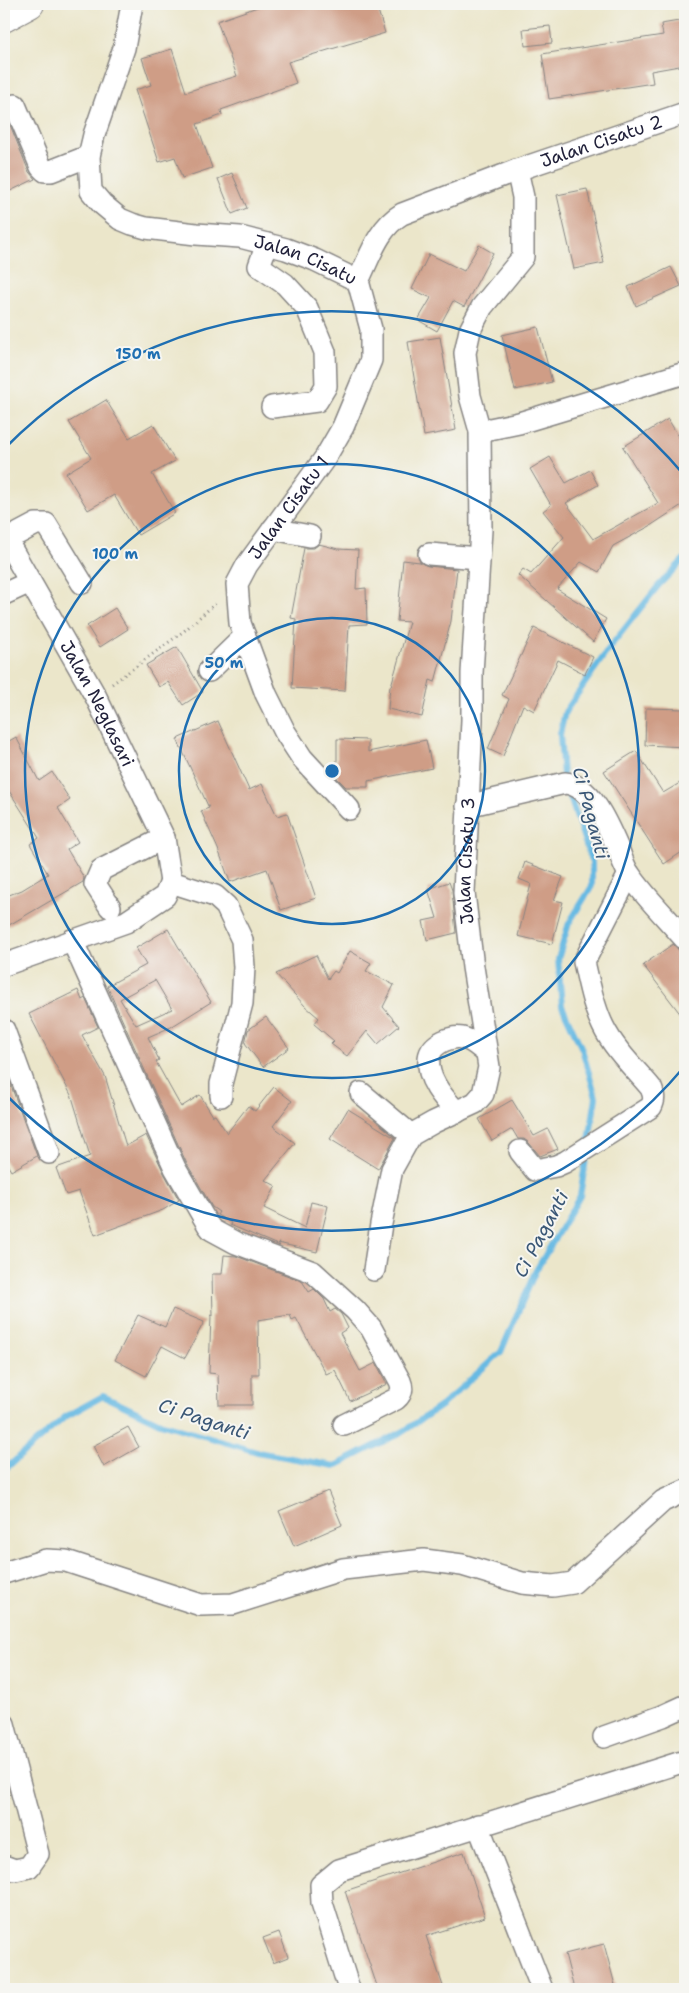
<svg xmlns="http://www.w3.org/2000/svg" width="689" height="1993" font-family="'Shantell Sans',sans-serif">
	<rect width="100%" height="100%" fill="#f6f6f2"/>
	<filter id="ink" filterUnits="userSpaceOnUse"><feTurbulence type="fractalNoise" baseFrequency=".02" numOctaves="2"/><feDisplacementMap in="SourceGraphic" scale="10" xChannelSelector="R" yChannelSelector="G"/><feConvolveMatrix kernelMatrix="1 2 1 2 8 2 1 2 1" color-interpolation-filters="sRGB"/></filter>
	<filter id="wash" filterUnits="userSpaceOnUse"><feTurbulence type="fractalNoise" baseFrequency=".0096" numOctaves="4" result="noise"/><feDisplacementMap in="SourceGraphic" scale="20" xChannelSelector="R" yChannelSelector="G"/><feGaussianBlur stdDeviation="1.12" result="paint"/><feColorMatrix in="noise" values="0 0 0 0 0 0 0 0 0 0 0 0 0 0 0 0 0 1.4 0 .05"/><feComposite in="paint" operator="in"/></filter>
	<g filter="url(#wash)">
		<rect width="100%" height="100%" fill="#ebe6ca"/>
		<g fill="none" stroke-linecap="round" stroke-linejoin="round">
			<g stroke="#68bae3" stroke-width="6">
				<polyline points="589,1141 596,1097 582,1049 562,1006 558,959 569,923 592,886 592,863 563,776 560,734 565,712 610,647 659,585 685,558"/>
				<polyline points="4,1470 65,1417 103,1396 160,1423 257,1452 335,1466 404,1431 442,1405 501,1352 535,1272 580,1196 587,1153"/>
			</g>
		</g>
		<g id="blocks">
			<g fill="#cf9d86" fill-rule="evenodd">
				<polygon points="266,4 376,4 385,33 288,62 296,83 221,110 222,115 197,124 212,168 182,178 175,157 159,162 135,90 151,85 142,58 172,49 186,92 237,76 217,21"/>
				<polygon points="685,20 685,65 651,71 653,83 549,99 542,54 663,35 661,24"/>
				<polygon points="550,26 552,43 525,46 523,29"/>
				<polygon points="4,110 29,172 35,179 4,194"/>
				<polygon points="232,173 247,208 232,214 218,179"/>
				<polygon points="587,189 604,263 574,269 557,195"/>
				<polygon points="479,245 493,253 464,307 453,301 437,331 418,320 431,298 412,289 429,254 464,271"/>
				<polygon points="671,267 681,286 636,306 628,287"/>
				<polygon points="538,327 552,382 515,390 502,335"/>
				<polygon points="440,337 456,430 424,436 408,342"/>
				<polygon points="106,400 129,438 153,424 175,461 152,474 175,513 138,535 114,495 88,510 66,473 91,458 69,422"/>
				<polygon points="668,419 685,447 685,503 650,526 613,546 599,572 581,562 557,589 606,619 593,642 518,575 523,569 531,574 564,537 543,511 551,505 530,469 550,457 566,483 590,470 598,485 566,503 593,539 658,503 623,447"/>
				<polygon points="319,544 338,549 358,550 356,589 366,588 367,624 349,625 345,691 292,688 296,619 291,618 304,548 314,548"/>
				<polygon points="403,560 420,562 428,566 457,569 451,621 435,682 430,680 422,717 388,709 390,686 391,686 409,622 397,621"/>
				<polygon points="115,608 128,629 100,647 87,626"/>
				<polygon points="534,628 593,657 585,674 558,660 534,711 523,705 503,756 488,749 509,699 502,695"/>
				<polygon points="177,647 203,692 183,705 168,682 159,687 146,665"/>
				<polygon points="646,708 685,709 685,747 645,745"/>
				<polygon points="218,721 249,790 262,784 277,816 287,813 316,898 281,910 267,869 230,882 218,849 201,811 209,808 177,739"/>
				<polygon points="16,737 39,781 52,772 70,800 58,808 78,842 67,849 84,878 83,882 4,928 4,897 22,890 48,874 30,844 39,838 4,783 4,744"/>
				<polygon points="337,739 368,740 368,752 426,740 432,768 368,781 368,787 346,787 337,778"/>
				<polygon points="636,751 663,793 685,780 685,850 664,864 604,771"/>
				<polygon points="525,862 563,877 554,900 563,902 552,944 518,936 531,884 519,879"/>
				<polygon points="449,882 452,890 456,933 427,940 423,921 437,918 428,889"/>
				<path d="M168 929 211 1002 171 1027 148 1037 159 1060 156 1062 181 1107 200 1095 213 1116 215 1115 227 1133 248 1106 255 1111 274 1087 292 1101 273 1126 295 1143 265 1180 276 1186 264 1208 305 1228 311 1202 328 1206 317 1252 278 1243 280 1246 230 1225 231 1223 217 1215 219 1212 212 1207 186 1162 107 986 146 965 136 948ZM155 980 172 1009 136 1025 120 999Z"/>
				<polygon points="673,944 685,957 685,1020 643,965"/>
				<polygon points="350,951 371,963 366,971 394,985 383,1007 399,1026 378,1044 367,1031 347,1056 331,1044 334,1041 314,1024 319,1018 305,1006 276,974 316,955 328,979 334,971 337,973"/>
				<polygon points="78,990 82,1000 85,998 98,1027 82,1035 105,1076 126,1146 146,1135 164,1173 179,1200 163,1210 95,1235 79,1191 66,1195 56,1168 90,1156 72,1097 29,1014"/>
				<polygon points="266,1017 289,1048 263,1067 245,1043 248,1030"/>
				<polygon points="4,1067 37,1156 11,1171 4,1159"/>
				<polygon points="512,1100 534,1136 548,1129 558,1149 540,1156 529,1143 524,1139 518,1139 512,1129 492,1141 479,1119"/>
				<polygon points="348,1109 395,1138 378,1169 330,1139"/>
				<polygon points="224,1255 236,1256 302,1281 309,1292 314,1289 324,1299 330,1312 335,1309 341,1314 348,1328 340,1333 360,1371 376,1363 387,1384 350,1401 335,1370 326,1374 296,1318 292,1320 290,1315 258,1320 259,1374 252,1374 252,1405 219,1405 218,1374 209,1373 211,1315 213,1316 212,1274 222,1274"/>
				<polygon points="173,1309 204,1322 185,1358 162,1346 146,1376 115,1360 138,1315 165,1327"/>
				<polygon points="128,1427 139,1447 104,1467 93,1446"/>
				<polygon points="328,1491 342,1525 294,1546 279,1511"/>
				<polygon points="464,1852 485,1917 426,1936 444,1989 378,1989 345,1891"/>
				<polygon points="279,1932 288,1957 273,1963 263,1938"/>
				<polygon points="604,1944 616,1989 574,1989 565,1954"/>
			</g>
		</g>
	</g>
	<g filter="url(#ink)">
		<use href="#blocks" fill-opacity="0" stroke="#868482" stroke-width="1"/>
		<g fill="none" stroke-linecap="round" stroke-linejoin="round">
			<g stroke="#868482" stroke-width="24">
				<g id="minor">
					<path id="s1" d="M132 4 124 48 94 135 89 156 91 191 102 204 120 219 132 224 146 228 196 234 240 237 267 244 286 249 315 260 358 281C370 257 378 228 402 214L517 170 685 113"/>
					<polyline points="15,105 41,167 45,171 51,171 89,156"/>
					<polyline points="267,244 259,266 285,284 307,308 325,352 326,386 317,401 272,407"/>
					<polyline points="480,431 519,423 685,373"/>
					<polyline points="273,529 310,536"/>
					<path id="s2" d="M4 536 96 697 164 838 171 882"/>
					<polyline points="6,540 36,524 46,524 82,583"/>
					<polyline points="429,554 479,558"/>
					<polyline points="4,594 30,582"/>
					<polyline points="209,671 245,636"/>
					<path d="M467 806 565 783C592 785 609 828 619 851 622 859 625 869 630 875 646 898 667 918 685 939"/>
					<path id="s3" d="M349 809 302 758 285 732 266 694 240 623 237 584 247 565 325 458 343 427 371 360V329L358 281"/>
					<polyline points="171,882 215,896 226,906 242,940 244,967 242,1003 221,1084 221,1096"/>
					<polyline points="110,907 95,884 101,870 164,838"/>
					<path d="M72 940 175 1168 208 1225 212 1230 236 1243 313 1272 355 1310 371 1328 400 1381C403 1388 402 1394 396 1399L344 1425"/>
					<polyline points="4,965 126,922 165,896 171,882"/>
					<polyline points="4,1030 49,1153"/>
					<polyline points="361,1093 411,1135"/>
					<path d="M457 1112C444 1099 426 1079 429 1058 431 1043 453 1034 466 1039 473 1041 480 1048 486 1052"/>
					<path d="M520 1151 535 1170 556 1166 565 1162 651 1107C655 1100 654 1095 651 1088 635 1069 614 1049 603 1026 593 1006 589 983 584 962L629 874"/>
					<path id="s4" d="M374 1270 381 1224 392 1169 411 1135 434 1122 475 1103 483 1094 489 1067 473 967 464 893 472 720V673L481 530 480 431 470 396 465 353 470 330 482 307 523 257V197L517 170"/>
					<polyline points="4,1573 46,1560 66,1561 201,1605 233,1604 343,1569 424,1560 462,1565 522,1583 553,1586 573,1583 663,1501 685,1491"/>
					<polyline points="4,1724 38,1854 29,1867 15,1870 4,1866"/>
					<polyline points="604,1737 663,1716 685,1706"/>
					<polyline points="478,1825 542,1989"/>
					<polyline points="349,1989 322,1903 321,1885 339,1870 685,1761"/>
				</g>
			</g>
			<g stroke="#868482" stroke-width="30">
				<polyline id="major" points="4,18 30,4"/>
			</g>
			<polyline stroke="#868482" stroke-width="3" stroke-dasharray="1 4" stroke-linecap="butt" points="112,684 184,631 217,602"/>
			<use href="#minor" stroke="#fff" stroke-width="21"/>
			<use href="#major" stroke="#fff" stroke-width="28"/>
		</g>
	</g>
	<g fill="none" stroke="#1f6fb2" stroke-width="2.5">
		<circle cx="332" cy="771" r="153"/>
		<circle cx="332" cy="771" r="307"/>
		<path d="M684 1067A460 460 0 0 1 4 1093M4 449A460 460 0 0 1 684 475"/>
	</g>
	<g text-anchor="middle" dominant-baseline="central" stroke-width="4" stroke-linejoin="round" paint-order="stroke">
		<g font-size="18" fill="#22223b" stroke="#f6f6f2">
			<text stroke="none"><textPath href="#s1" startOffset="776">Jalan Cisatu 2</textPath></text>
			<text stroke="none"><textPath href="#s1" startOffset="425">Jalan Cisatu</textPath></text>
			<text stroke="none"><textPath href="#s3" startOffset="350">Jalan Cisatu 1</textPath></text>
			<text stroke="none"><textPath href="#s2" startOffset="192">Jalan Neglasari</textPath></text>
			<text stroke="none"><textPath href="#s4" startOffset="461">Jalan Cisatu 3</textPath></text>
		</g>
		<g font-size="19" font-style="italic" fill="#3a5776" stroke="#f6f6f2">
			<text transform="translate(591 813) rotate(75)">Ci Paganti</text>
			<text transform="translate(541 1234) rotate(-62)">Ci Paganti</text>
			<text transform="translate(204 1419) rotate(18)">Ci Paganti</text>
		</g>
	</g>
	<circle cx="332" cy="771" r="8" fill="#1f6fb2" stroke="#f6f6f2" stroke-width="2.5"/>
	<g font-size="15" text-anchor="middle" font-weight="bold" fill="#1f6fb2" stroke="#f6f6f2" stroke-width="4" stroke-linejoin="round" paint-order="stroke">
		<text x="138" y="359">150 m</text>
		<text x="115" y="559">100 m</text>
		<text x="224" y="668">50 m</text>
	</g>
	<rect width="689" height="1993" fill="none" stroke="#f6f6f2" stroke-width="20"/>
</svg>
